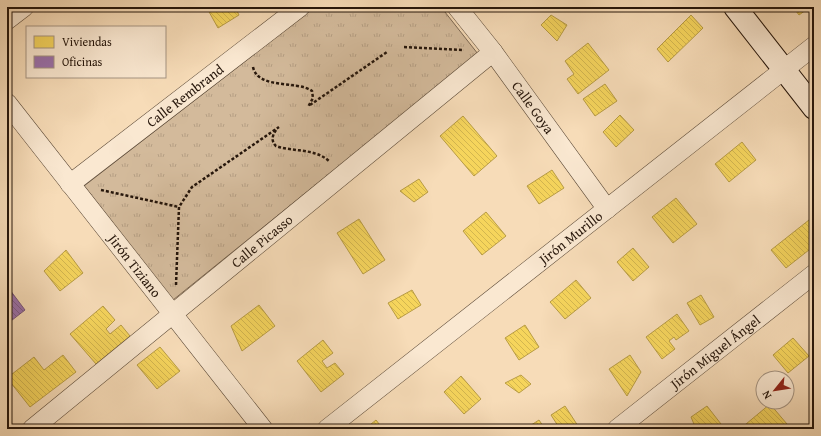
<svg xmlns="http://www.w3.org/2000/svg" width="821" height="436" font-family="'Gentium Book Plus',serif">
	<defs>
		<pattern id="park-tufts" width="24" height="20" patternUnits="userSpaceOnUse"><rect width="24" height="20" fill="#d3ba9b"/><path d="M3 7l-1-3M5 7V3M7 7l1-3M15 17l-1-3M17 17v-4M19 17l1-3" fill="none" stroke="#b59f84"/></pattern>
		<pattern id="homes-back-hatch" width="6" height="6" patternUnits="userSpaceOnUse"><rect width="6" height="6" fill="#f6d55c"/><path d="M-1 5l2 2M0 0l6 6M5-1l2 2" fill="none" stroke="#d3b64f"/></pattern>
		<pattern id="offices-back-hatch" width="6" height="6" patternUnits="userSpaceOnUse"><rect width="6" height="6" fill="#9970ab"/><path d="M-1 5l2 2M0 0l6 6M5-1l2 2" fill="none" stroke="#7d5b89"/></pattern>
	</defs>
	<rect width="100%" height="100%" fill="#f7dcb8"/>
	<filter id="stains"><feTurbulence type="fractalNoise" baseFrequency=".005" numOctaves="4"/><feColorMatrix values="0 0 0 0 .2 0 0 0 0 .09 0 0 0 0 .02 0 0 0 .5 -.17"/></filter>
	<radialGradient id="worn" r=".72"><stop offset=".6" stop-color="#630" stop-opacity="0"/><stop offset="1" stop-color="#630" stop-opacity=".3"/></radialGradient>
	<polygon fill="url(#park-tufts)" stroke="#7c6853" points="315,7 441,7 478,54 173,300 84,186"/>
	<g fill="url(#homes-back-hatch)" stroke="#b89c44">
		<polygon points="213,7 235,7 239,15 218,28 208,10"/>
		<polygon points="793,7 810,7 799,15"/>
		<polygon points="551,15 567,25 557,41 541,25"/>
		<polygon points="691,15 703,28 668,62 657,49"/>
		<polygon points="588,43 609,70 578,94 567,79 574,74 565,61"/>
		<polygon points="605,84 617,101 595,116 583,99"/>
		<polygon points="620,115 634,130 616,147 603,132"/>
		<polygon points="463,116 497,156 474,176 440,136"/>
		<polygon points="742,142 756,160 729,182 715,164"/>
		<polygon points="552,170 564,188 539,204 527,186"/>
		<polygon points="419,179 428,192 414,202 400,191"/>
		<polygon points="676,198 697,224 673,243 652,217"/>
		<polygon points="486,212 506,236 482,255 463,231"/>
		<polygon points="814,216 814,246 786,268 771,250"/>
		<polygon points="359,219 385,260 363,274 337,233"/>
		<polygon points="633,248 649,267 633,281 617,262"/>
		<polygon points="66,250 83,273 60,291 44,271"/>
		<polygon points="576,280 591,298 565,319 550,302"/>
		<polygon points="412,290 421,305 398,319 388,303"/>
		<polygon points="701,295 714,317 700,325 687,303"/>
		<polygon points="259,305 275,326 242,351 231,326"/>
		<polygon points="103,306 115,320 106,329 110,334 121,325 130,336 96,364 70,334"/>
		<polygon points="677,314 689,331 676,340 674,337 669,341 675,349 662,359 646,337"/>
		<polygon points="525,325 539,347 519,360 505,338"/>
		<polygon points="793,338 809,356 788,373 773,355"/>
		<polygon points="323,340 333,353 322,361 327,368 335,363 344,374 321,392 297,361"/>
		<polygon points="160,347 180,371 157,389 137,365"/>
		<polygon points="63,355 76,372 30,407 7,378 34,357 44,370"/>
		<polygon points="630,355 641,372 627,396 609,369"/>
		<polygon points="521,375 531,384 519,393 505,383"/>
		<polygon points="461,376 481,399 464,414 444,392"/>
		<polygon points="770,404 787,424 781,429 740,429"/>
		<polygon points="565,406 580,429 560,429 551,415"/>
		<polygon points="707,406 721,424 714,429 696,429 691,417"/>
		<polygon points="376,420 383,429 365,429"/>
		<polygon points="539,420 545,429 525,429"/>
	</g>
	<polygon fill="url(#offices-back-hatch)" stroke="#76557b" points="7,286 25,310 7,324"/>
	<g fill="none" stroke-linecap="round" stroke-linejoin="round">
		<g stroke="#5a4836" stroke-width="20">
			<g id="street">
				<path id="s1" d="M457 7 493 52 607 209"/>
				<polyline points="7,20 24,7"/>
				<path id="s2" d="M7 103 263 429"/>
				<path id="s3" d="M70 184 300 7"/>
				<path id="s4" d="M32 429 493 52"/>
				<path id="s5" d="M327 429 814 46"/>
				<path id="s6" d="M617 429 814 274"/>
			</g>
		</g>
		<g stroke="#26160b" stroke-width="24">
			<polyline id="secondary" points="735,7 814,108"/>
		</g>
		<g stroke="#26160b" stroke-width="2.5" stroke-dasharray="3 2" stroke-linecap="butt">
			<polyline points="404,47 464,50"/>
			<path d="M253 67C258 90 297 80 312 91L313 98 308 107"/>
			<polyline points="310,105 387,52"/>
			<path d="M276 130C272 136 271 141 276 146 293 152 316 148 330 162"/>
			<polyline points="101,190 179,207"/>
			<polyline points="176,285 179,207 192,187 279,127"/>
		</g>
		<use href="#street" stroke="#fae8d1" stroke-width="19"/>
		<use href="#secondary" stroke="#fae8d1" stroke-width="22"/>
	</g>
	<g text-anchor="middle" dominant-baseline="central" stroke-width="4" stroke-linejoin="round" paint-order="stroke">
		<g font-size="14" fill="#26160b" stroke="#fae8d1">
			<text stroke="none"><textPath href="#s3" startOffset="145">Calle Rembrand</textPath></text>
			<text stroke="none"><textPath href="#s1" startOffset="126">Calle Goya</textPath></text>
			<text stroke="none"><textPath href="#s5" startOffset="310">Jirón Murillo</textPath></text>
			<text stroke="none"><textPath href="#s4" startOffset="297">Calle Picasso</textPath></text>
			<text stroke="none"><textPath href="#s2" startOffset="207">Jirón Tiziano</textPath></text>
			<text stroke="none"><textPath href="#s6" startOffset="125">Jirón Miguel Ángel</textPath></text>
		</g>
	</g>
	<rect width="821" height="436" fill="none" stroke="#f7dcb8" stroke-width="24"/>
	<rect x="8" y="8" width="805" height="420" fill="none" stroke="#26160b" stroke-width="2"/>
	<rect x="12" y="12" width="797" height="412" fill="none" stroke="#26160b"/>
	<rect x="26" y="26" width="140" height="52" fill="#fae8d1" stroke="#a59482"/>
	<rect x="34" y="36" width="20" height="12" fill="#f6d55c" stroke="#a59482"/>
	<text x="62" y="46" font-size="12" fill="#26160b">Viviendas</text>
	<rect x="34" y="56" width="20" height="12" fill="#9970ab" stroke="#a59482"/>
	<text x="62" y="66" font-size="12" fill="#26160b">Oficinas</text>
	<g transform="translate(775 390) rotate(240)"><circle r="19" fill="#fae8d1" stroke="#a59482"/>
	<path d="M0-3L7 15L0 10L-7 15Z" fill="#8f2418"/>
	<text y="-6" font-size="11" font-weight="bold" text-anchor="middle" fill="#26160b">N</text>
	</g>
	<rect width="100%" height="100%" filter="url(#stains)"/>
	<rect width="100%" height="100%" fill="url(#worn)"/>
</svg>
